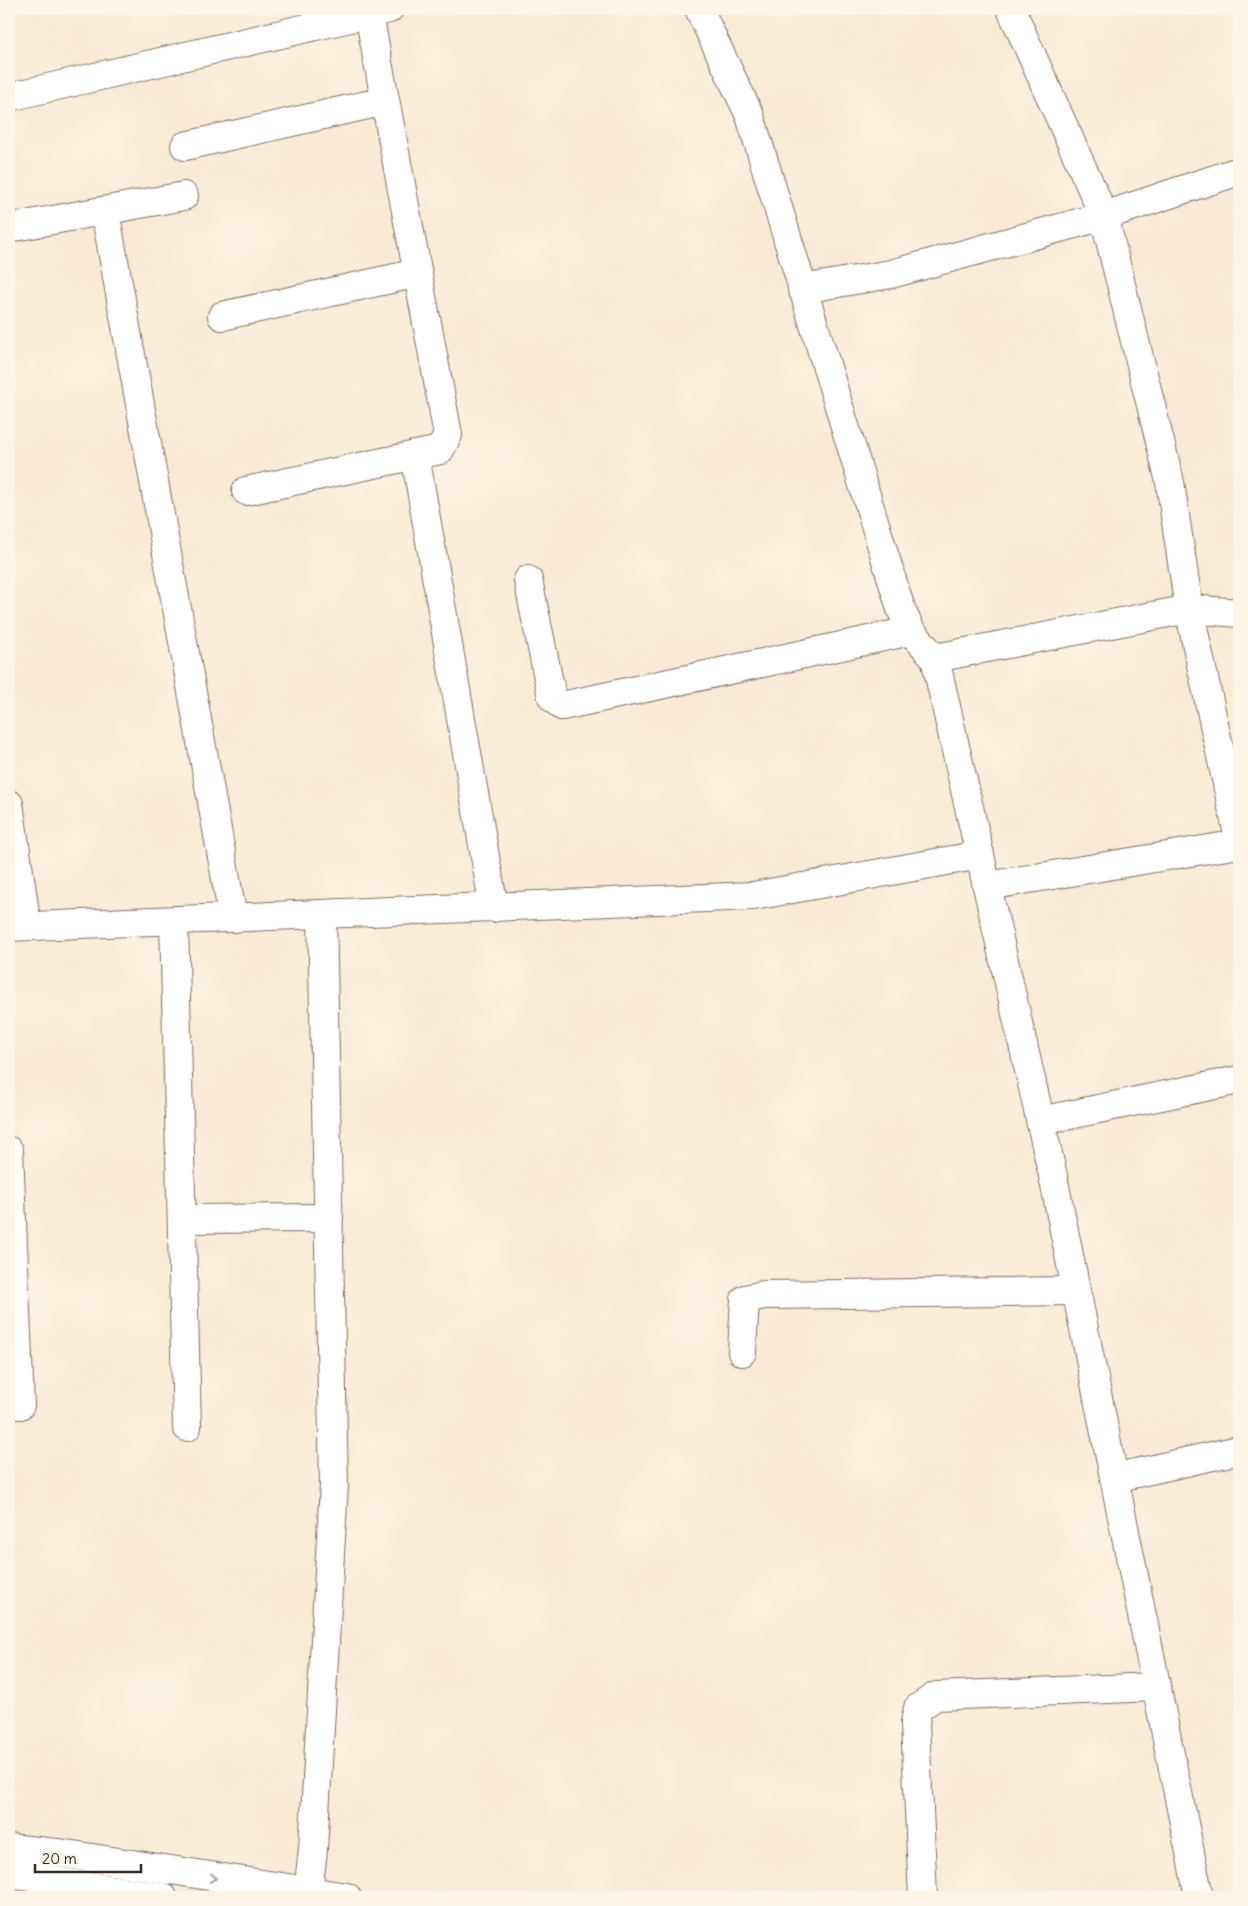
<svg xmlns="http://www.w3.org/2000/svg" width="1248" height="1906" font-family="Delius,sans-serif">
	<rect width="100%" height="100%" fill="#fcf5e5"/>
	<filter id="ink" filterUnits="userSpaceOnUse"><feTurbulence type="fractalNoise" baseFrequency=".02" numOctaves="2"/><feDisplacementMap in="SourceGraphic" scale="10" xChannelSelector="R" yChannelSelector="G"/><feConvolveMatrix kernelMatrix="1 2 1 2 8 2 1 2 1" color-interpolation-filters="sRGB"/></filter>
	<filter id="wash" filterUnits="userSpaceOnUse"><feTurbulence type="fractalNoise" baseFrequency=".0096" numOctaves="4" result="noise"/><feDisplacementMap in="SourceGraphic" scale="20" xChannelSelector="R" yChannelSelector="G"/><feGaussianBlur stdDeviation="1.12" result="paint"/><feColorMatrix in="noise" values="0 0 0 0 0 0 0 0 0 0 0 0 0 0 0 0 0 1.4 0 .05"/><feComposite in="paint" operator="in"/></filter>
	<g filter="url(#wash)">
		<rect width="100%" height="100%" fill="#f8ead4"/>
	</g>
	<g filter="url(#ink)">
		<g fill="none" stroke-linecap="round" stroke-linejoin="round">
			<g stroke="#7d6d5e" stroke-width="30">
				<g id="street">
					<polyline points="699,9 750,116 901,609 911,631 935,658 1053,1176 1199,1897"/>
					<polyline points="1011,9 1104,216 1170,482 1189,609 1239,839"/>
					<polyline points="9,97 389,9"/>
					<polyline points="185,146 385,101"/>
					<polyline points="105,211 233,918"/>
					<polyline points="9,228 184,196"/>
					<polyline points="802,289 891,274 1104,216 1239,171"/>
					<polyline points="222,316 418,273"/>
					<polyline points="415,455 494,908"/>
					<polyline points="246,491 440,450 448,435 369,14"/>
					<polyline points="528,580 552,697 562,706 911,631"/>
					<polyline points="935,658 1189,609 1239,613"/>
					<polyline points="9,804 27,926"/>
					<polyline points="987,886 1239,844"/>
					<polyline points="174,921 187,1427"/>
					<polyline points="9,927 753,896 980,855"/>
					<polyline points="1040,1121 1239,1080"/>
					<polyline points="9,1151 20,1405 9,1404"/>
					<polyline points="182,1219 329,1218"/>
					<polyline points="742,1352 745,1299 764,1295 1076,1291"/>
					<polyline points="1114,1478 1239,1450"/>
					<polyline points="308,1893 313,1849 334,1485 322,915"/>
					<polyline points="923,1897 915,1723 918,1708 936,1696 1156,1687"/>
				</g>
			</g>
			<g stroke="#7d6d5e" stroke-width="30">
				<g id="secondary">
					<polyline points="9,1848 66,1854 347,1897"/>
					<polyline points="9,1874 163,1897"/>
				</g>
			</g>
			<use href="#street" stroke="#fff" stroke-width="28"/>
			<use href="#secondary" stroke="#fff" stroke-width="28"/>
		</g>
		<defs><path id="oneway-chevron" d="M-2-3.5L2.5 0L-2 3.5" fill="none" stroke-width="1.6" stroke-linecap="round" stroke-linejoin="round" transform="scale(1.25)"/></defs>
		<use stroke="#a79f9a" href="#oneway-chevron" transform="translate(213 1878) rotate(9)"/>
	</g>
	<rect width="1248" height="1906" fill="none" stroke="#fcf5e5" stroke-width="30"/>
	<path d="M35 1864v8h106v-8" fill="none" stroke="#3b2a1e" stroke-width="2.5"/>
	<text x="42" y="1864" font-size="15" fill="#3b2a1e" stroke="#fcf5e5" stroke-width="4" paint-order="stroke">20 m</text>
</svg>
